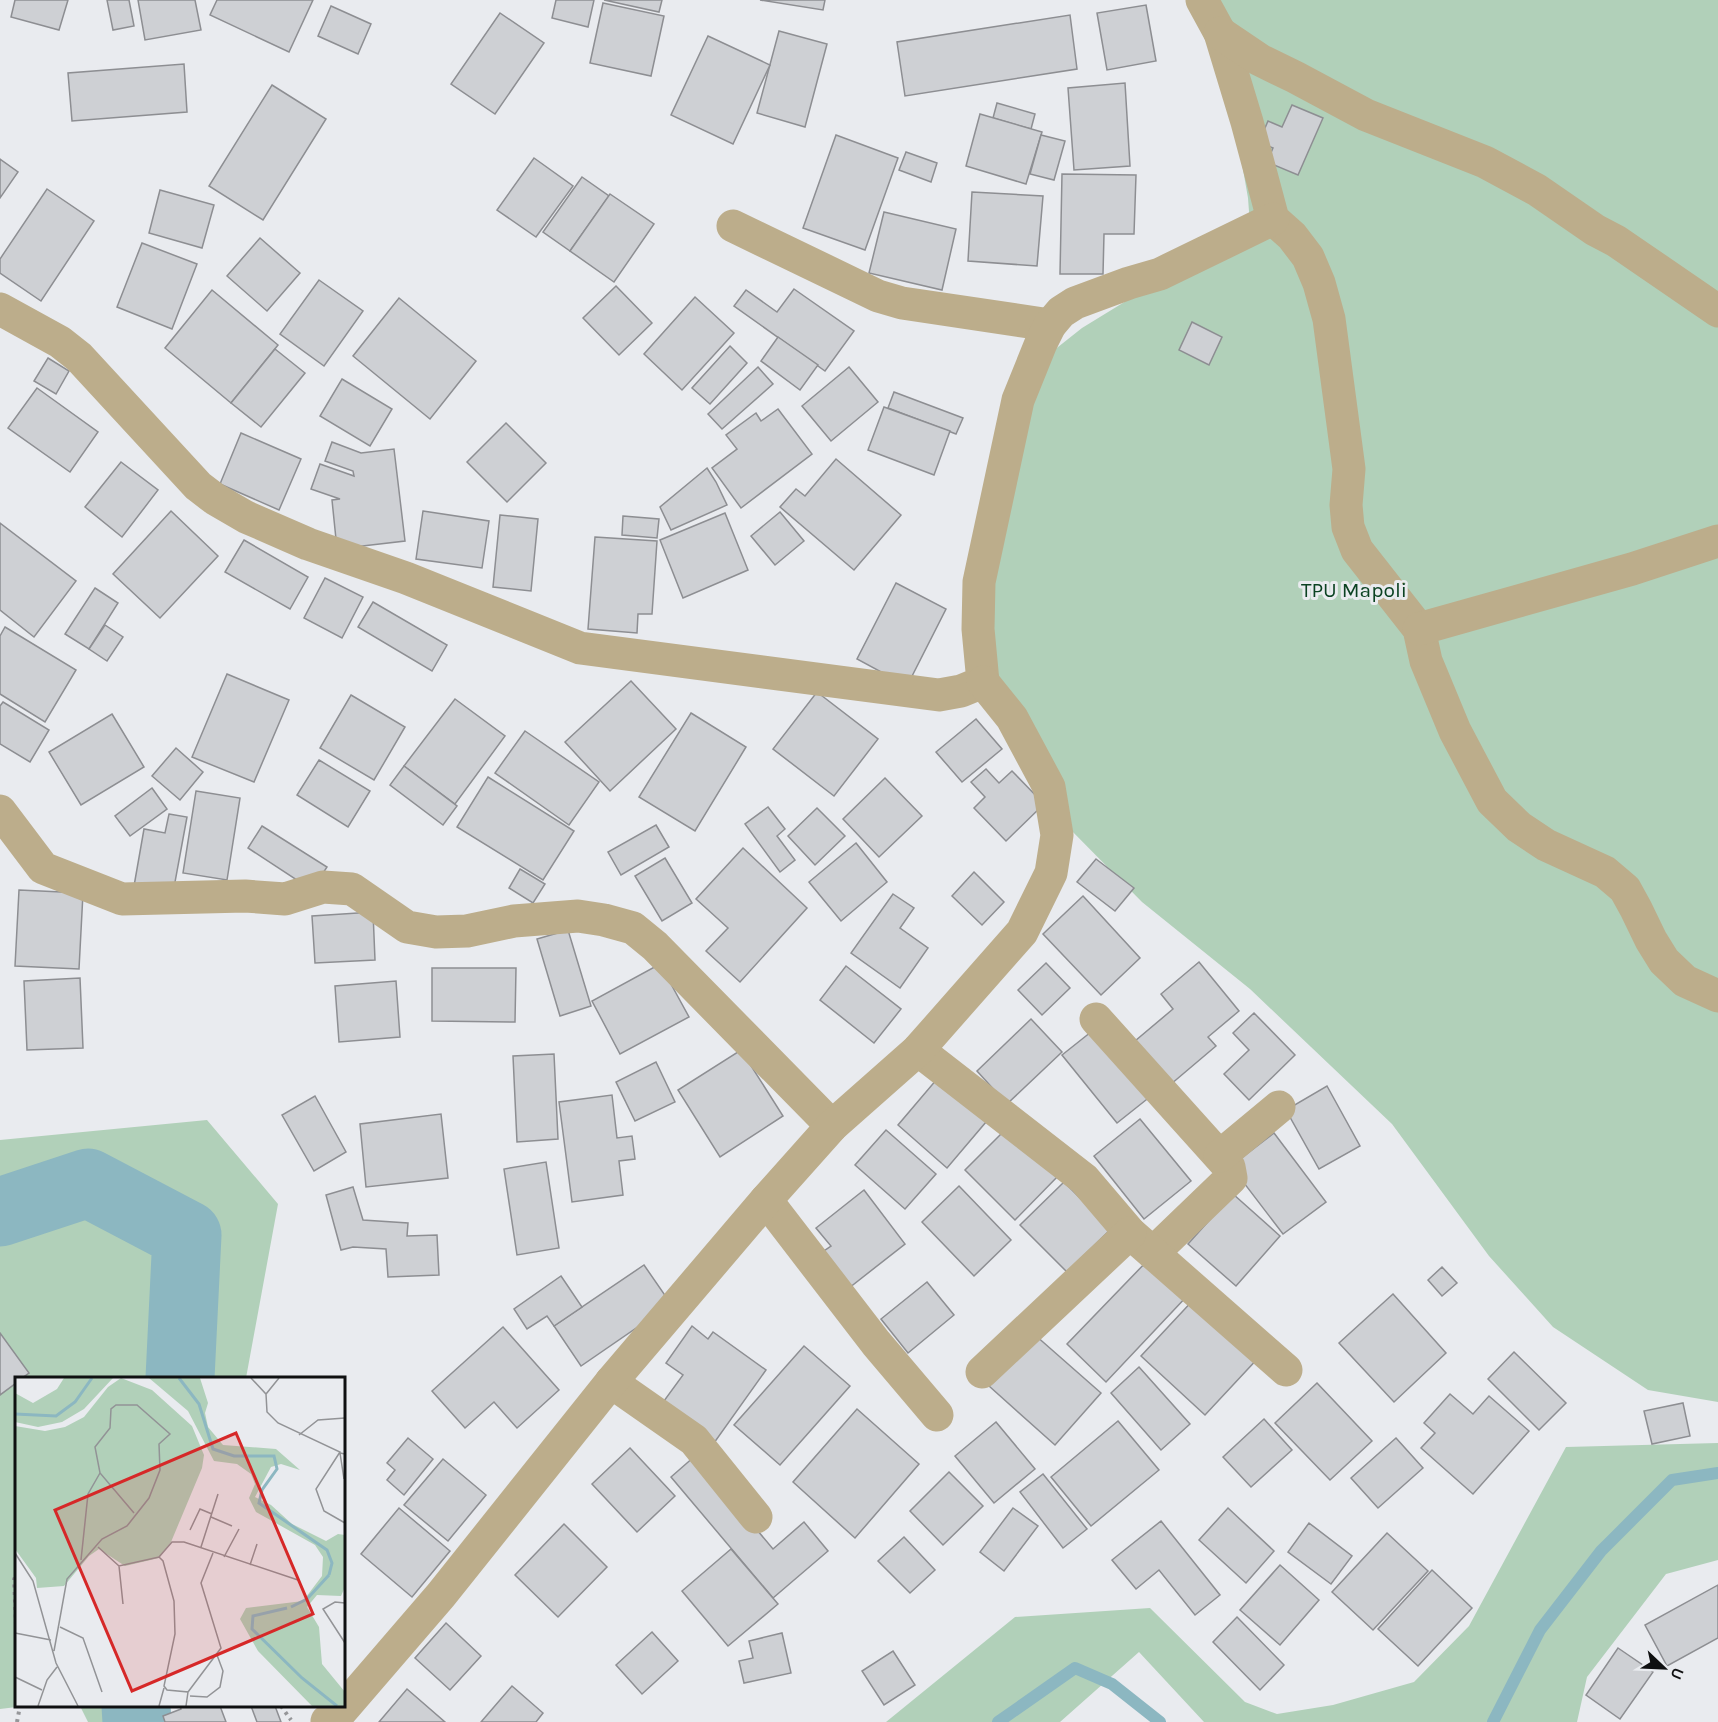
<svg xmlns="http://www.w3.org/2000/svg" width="1718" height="1722" font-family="Karla,sans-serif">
	<rect width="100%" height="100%" fill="#e9ebef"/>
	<g fill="#b1d0b9">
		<polygon points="1193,0 1718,0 1718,1402 1648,1390 1553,1327 1489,1256 1392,1124 1250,989 1142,902 1066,825 974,678 1029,370 1082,328 1250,225 1248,198 1234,118"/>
		<polygon points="207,1120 278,1204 246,1378 16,1378 16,1706 25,1706 0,1709 0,1140"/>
		<polygon points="1718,1443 1718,1560 1666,1574 1587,1677 1577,1722 1204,1722 1139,1652 1060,1722 886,1722 1015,1617 1150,1608 1245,1702 1277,1714 1333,1705 1414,1682 1469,1626 1566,1447"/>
		<polygon points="80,1706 150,1706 159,1722 88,1722"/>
	</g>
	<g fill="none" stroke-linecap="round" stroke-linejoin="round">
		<g stroke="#8cb7c1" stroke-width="12">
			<polyline points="998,1722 1075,1668 1112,1684 1160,1722"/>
			<polyline points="1493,1722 1540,1630 1601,1551 1672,1480 1718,1473"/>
		</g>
		<g stroke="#8cb7c1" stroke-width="69">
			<polyline points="0,1212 88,1183 187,1235 180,1378"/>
			<polyline points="136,1706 137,1722"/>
		</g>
	</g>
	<g fill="#ced0d4" stroke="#8d8e92" stroke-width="1.5">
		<polygon points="15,0 68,0 59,30 11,17"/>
		<polygon points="107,0 129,0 134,26 113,30"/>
		<polygon points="138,0 195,0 201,30 145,40"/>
		<polygon points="217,0 313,0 289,52 210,15"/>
		<polygon points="556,0 594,0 588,27 552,18"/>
		<polygon points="604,0 662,0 659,12"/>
		<polygon points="760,0 825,0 823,10"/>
		<polygon points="603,3 664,16 651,76 590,63"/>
		<polygon points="1146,5 1156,61 1107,70 1097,13"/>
		<polygon points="331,6 371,24 358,54 318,36"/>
		<polygon points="500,13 544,43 495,114 451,84"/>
		<polygon points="1070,15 1077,69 905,96 897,42"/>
		<polygon points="779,31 827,44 805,127 757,113"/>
		<polygon points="708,36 770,65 733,144 671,115"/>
		<polygon points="184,64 187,112 72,121 68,73"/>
		<polygon points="1125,83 1130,166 1074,170 1068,88"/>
		<polygon points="272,85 326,119 263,220 209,186"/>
		<polygon points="997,103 1035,114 1031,129 993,118"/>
		<polygon points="1292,105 1323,118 1298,175 1267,162 1273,148 1259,142 1268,121 1282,127"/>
		<polygon points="980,114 1042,132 1026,184 966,166"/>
		<polygon points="836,135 898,158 865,250 803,228"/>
		<polygon points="1041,135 1065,141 1054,180 1030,174"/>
		<polygon points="906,152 937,163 931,182 899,170"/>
		<polygon points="534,158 573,186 536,237 497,210"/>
		<polygon points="0,159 18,172 0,198"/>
		<polygon points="1062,174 1136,175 1134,234 1104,234 1103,274 1060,274"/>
		<polygon points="582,177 609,196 570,251 543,232"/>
		<polygon points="47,189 94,221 41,301 0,273 0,259"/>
		<polygon points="160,190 214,205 202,248 149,233"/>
		<polygon points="972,192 1043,196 1037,266 968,261"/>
		<polygon points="610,194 654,224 614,282 570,251"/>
		<polygon points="884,212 956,229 942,290 869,273"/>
		<polygon points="260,238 300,273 267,311 227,276"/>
		<polygon points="142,243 197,264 172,329 117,307"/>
		<polygon points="319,280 363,311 324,366 280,334"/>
		<polygon points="616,286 652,323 619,355 583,318"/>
		<polygon points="794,289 854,331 825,371 734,306 746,290 777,312"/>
		<polygon points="212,290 278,345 231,403 165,348"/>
		<polygon points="695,297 734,333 682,390 644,354"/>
		<polygon points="399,298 476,361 430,419 353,356"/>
		<polygon points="1192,322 1222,337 1209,365 1179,350"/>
		<polygon points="778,337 818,365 800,390 761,361"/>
		<polygon points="730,346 747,363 710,404 692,388"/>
		<polygon points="275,349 305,373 261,427 231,403"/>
		<polygon points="48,358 69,371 56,394 34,381"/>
		<polygon points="758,367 773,384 722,429 708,414"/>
		<polygon points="849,367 878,402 831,441 802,406"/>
		<polygon points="342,379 392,409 370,446 320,416"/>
		<polygon points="37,388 98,432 70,472 8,428"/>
		<polygon points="894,392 963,418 956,434 888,408"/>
		<polygon points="884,407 950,431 934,475 868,450"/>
		<polygon points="778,409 812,454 741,508 712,468 737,449 726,435 756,413 761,421"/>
		<polygon points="506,423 546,463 507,502 467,462"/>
		<polygon points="241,433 301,459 279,510 220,484"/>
		<polygon points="332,442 361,453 394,449 405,541 337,549 332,500 340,499 311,489 320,464 354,476 353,471 325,461"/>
		<polygon points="836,459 901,515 854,570 780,507 796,489 805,496"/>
		<polygon points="121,462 158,490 122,537 85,507"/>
		<polygon points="707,468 716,482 727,505 671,530 660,507"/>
		<polygon points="171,511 218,556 160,618 113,574"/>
		<polygon points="423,511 489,521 482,568 416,559"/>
		<polygon points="780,512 804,541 775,565 751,536"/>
		<polygon points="725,513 748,570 683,598 660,540"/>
		<polygon points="500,515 538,519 531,591 493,587"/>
		<polygon points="623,516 659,519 657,538 622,535"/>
		<polygon points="0,523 76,581 34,637 0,610"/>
		<polygon points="595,537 657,541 652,614 638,614 637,633 588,629"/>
		<polygon points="244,540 308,577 290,609 225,572"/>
		<polygon points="325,578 363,597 342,638 304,618"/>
		<polygon points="896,583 946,609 907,686 857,659"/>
		<polygon points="95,588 118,603 89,649 65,634"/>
		<polygon points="373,602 447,645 432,671 358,627"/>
		<polygon points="105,625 123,637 107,661 89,649"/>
		<polygon points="5,627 76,670 45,722 0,694 0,636"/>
		<polygon points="227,674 289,700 254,782 192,757"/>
		<polygon points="631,681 676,729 610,791 565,742"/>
		<polygon points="817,692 878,739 834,796 773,749"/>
		<polygon points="351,695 405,727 374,780 320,748"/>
		<polygon points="455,699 505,736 455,804 404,766"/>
		<polygon points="3,702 49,730 30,762 0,744 0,706"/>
		<polygon points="691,713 746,747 695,831 639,797"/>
		<polygon points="112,714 144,767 81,805 49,752"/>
		<polygon points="976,719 1002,749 962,782 936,752"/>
		<polygon points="525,731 599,782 569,825 495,773"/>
		<polygon points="176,748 203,772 180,800 152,776"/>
		<polygon points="319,760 370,791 348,827 297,795"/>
		<polygon points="404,766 457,806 443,825 390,785"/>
		<polygon points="986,769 999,783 1012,771 1044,804 1006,841 974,808 985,797 971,782"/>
		<polygon points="488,777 574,831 543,880 457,827"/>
		<polygon points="885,778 922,816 879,857 843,819"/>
		<polygon points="152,788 167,809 130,836 115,816"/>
		<polygon points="196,791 240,798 227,880 183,873"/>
		<polygon points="768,807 785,829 777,836 795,860 780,872 745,824"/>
		<polygon points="817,808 845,836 815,865 788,836"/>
		<polygon points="169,814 187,817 173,893 134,886 144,829 165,833"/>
		<polygon points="656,825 669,847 621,875 608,852"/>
		<polygon points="262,826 327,867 312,890 248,848"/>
		<polygon points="856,843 887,882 841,921 809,882"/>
		<polygon points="743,848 807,908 740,982 706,951 728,928 696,899"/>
		<polygon points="665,858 692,903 662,921 635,876"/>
		<polygon points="1096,859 1134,888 1115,911 1077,882"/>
		<polygon points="520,869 545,884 533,903 509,888"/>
		<polygon points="974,872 1004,902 982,925 952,896"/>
		<polygon points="19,890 83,893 79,969 15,966"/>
		<polygon points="893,894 914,908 900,928 928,948 900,988 851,953"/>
		<polygon points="1083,896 1140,958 1101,995 1043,934"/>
		<polygon points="373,912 375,960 315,963 312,916"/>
		<polygon points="568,930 591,1006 560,1016 537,939"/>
		<polygon points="1199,962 1239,1011 1208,1037 1216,1046 1164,1090 1129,1046 1173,1009 1161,994"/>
		<polygon points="1046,963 1070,988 1042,1015 1018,990"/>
		<polygon points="660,964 689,1017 620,1054 592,1001"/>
		<polygon points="846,966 901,1009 874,1043 820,1000"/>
		<polygon points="432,968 516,968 515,1022 432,1021"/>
		<polygon points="80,978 83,1048 27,1050 24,981"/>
		<polygon points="396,981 400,1037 339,1042 335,986"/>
		<polygon points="1254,1013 1295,1055 1249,1100 1224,1074 1249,1050 1233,1033"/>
		<polygon points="1031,1019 1062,1052 1007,1104 977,1071"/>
		<polygon points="1096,1028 1151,1096 1117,1123 1062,1055"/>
		<polygon points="741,1050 783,1116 720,1157 678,1090"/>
		<polygon points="554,1054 558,1139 517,1142 513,1056"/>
		<polygon points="656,1062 675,1102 635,1121 616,1082"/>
		<polygon points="937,1079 986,1122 947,1168 898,1125"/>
		<polygon points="1327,1086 1360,1146 1319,1169 1286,1110"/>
		<polygon points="612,1095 617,1138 632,1136 635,1159 619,1161 623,1195 572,1202 559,1102"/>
		<polygon points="315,1096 346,1152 314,1171 282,1115"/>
		<polygon points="441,1114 448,1178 366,1187 360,1124"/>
		<polygon points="1140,1119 1191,1181 1144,1219 1094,1156"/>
		<polygon points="1009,1126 1059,1175 1015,1220 965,1170"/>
		<polygon points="886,1130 936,1174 905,1209 855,1165"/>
		<polygon points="1274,1133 1326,1202 1283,1234 1231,1166"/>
		<polygon points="546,1162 559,1248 517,1255 504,1169"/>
		<polygon points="1064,1182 1111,1229 1067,1272 1020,1225"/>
		<polygon points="959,1186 1011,1240 974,1276 922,1222"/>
		<polygon points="353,1187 363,1220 408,1223 407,1236 437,1235 439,1275 388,1277 386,1249 353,1247 341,1250 326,1195"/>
		<polygon points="864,1190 905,1244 849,1288 821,1253 831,1246 816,1228"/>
		<polygon points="1233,1194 1280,1236 1236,1286 1188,1244"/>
		<polygon points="1150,1258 1188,1295 1106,1382 1067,1344"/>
		<polygon points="644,1265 671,1304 581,1366 554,1326"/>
		<polygon points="1442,1267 1457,1283 1442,1296 1428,1280"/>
		<polygon points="561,1276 582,1307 554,1326 547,1316 527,1329 514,1309"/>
		<polygon points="927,1282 954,1315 908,1353 881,1319"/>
		<polygon points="1393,1294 1446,1353 1394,1402 1339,1343"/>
		<polygon points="1196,1297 1260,1356 1205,1415 1141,1356"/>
		<polygon points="692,1326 708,1339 713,1332 766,1370 714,1443 661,1405 683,1375 666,1363"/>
		<polygon points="503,1327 559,1390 517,1428 494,1402 465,1428 432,1391"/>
		<polygon points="0,1333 29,1373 22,1378 16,1378 16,1383 0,1395"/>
		<polygon points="1035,1335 1101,1393 1055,1445 989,1386"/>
		<polygon points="804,1346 850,1386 780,1465 734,1425"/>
		<polygon points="1514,1352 1566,1403 1539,1430 1488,1379"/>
		<polygon points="1139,1367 1190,1424 1161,1450 1111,1393"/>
		<polygon points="1317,1383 1372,1441 1330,1480 1275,1423"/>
		<polygon points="1450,1394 1473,1414 1489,1396 1529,1431 1473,1494 1421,1448 1435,1433 1424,1423"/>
		<polygon points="1683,1403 1690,1436 1652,1444 1644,1411"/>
		<polygon points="857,1409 919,1464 855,1538 793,1482"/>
		<polygon points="1264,1419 1292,1450 1251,1487 1223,1457"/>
		<polygon points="1118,1421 1159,1470 1091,1526 1051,1477"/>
		<polygon points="996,1422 1035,1469 994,1503 955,1456"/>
		<polygon points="408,1438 433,1459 404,1495 387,1480 395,1470 387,1463"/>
		<polygon points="1396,1438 1423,1468 1378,1508 1351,1478"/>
		<polygon points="630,1448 675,1496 637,1532 592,1484"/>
		<polygon points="695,1456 773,1549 804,1522 828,1551 773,1598 671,1477"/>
		<polygon points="443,1459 486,1495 448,1541 404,1505"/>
		<polygon points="949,1472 983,1506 943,1545 910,1511"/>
		<polygon points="1043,1474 1087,1529 1063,1548 1020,1492"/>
		<polygon points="399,1508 450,1551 412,1597 361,1554"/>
		<polygon points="1013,1508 1038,1526 1004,1571 980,1552"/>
		<polygon points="1228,1508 1274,1551 1246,1583 1199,1540"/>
		<polygon points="1161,1521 1220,1595 1195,1615 1159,1570 1136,1589 1112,1560"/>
		<polygon points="1309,1523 1352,1556 1331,1584 1288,1552"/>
		<polygon points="564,1524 607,1567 558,1617 515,1575"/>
		<polygon points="1387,1533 1428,1571 1373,1630 1332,1592"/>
		<polygon points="904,1537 935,1570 910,1593 878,1561"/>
		<polygon points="731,1549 778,1604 728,1646 682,1591"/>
		<polygon points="1280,1565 1319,1600 1280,1645 1240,1610"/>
		<polygon points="1432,1570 1472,1608 1418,1666 1378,1629"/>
		<polygon points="1718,1585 1718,1638 1667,1666 1645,1625"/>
		<polygon points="1237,1617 1284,1665 1260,1690 1213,1642"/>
		<polygon points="446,1623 481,1656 450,1690 415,1658"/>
		<polygon points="652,1632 678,1661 642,1694 616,1665"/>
		<polygon points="782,1633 791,1673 744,1683 739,1661 753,1658 749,1641"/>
		<polygon points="1618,1648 1653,1672 1620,1719 1586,1695"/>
		<polygon points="893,1651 915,1685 884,1705 862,1671"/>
		<polygon points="512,1686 543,1713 536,1722 481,1722"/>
		<polygon points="407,1689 445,1722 379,1722"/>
		<polygon points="180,1706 220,1706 226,1722 165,1722 163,1716 181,1709"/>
		<polygon points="251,1706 275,1706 281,1722 257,1722"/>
	</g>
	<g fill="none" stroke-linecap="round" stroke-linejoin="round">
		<g stroke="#959699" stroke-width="4" stroke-dasharray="3 4.5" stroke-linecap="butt">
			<polyline points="16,1579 14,1579 16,1624"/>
			<polyline points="281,1706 291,1720"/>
			<polyline points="17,1722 20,1706"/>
		</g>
		<g stroke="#bcad8b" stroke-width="33">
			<polyline points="1202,0 1220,33 1247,122 1273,219 1292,236 1308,257 1319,283 1329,319 1349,469 1346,505 1348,527 1357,550 1419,629 1426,661 1455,731 1492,801 1519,827 1546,845 1605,872 1625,889 1636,909 1651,940 1664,961 1685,981 1718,996"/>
			<polyline points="1220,33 1260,60 1295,77 1366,115 1485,162 1537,190 1595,230 1616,241 1718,311"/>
			<polyline points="733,226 878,296 902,303 1050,325"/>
			<polyline points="0,309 60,342 79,357 198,486 215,499 246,517 308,544 406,578 580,648 939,695 961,691 983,682 978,629 979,582 1018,400 1041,343 1050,325 1061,312 1075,303 1129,283 1160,274 1273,219"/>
			<polyline points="1419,629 1632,569 1718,541"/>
			<polyline points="0,811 43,868 122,899 245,896 285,899 323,887 352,889 407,927 436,932 467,931 514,921 578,916 604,920 633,928 655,946 832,1126"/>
			<polyline points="1096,1019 1229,1167 1231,1178 1153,1253"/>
			<polyline points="918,1050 1084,1179 1130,1233 1286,1370"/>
			<polyline points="1220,1156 1279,1107"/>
			<polyline points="766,1200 876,1343 937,1415"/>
			<polyline points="982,1372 1130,1233"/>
			<polyline points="611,1382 694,1440 756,1517"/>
			<polyline points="327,1721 342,1710 441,1595 611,1382 766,1200 832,1126 918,1050 1022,932 1051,873 1057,835 1049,787 1012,718 983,682"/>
		</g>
	</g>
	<g text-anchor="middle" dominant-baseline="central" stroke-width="6" stroke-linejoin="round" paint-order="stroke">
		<g font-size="21" fill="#0b4222" stroke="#e9ebef">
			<text x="1354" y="590">TPU Mapoli</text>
		</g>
	</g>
	<g transform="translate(15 1377)">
		<rect width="330" height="330" fill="#e9ebef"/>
		<path d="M49 1H98L69 32 47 45 23 50 0 45V16L18 26 42 12ZM106 1 137 13 177 49 189 78 187 91 156 165 144 181 110 189 84 172 74 179 49 209 22 211 21 201 0 172V49L30 54 50 50 69 40 93 10ZM134 1H185L193 26 190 36 193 50 208 68 261 72 285 93 266 87 256 90 240 120 256 128 277 147 311 164 323 157 330 158V210L326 219 302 218 292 230 304 250 307 287 330 315V329H297L243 274 225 242 231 231 288 224 307 199 308 180 300 168 241 135 234 121 240 107 236 97 222 87 199 84 173 34Z" fill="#b1d0b9"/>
		<path fill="none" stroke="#8cb7c1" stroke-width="3" d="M164 1 184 27 198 72 219 79H259L262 92 247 113 244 126 312 173 317 186 314 198M0 37 41 39 60 25 77 1M276 230 292 222 314 198M272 231 238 239 237 252 287 301 322 329"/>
		<path fill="none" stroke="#929396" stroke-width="1.5" d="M236 1 251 17 264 1M251 17 252 35 263 46 325 75 301 112 309 134 330 146M284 58 303 43 330 41M329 102 325 76 330 77M196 140 217 149M175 153 185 132 197 137M83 170 104 189 144 180 148 184 159 224 160 257 149 309 152 313 173 315 171 329M186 170 203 117M0 176 18 204 41 286 63 329M144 180 157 165H169L283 203M209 180 224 152M66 183 73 117 85 96M235 188 242 167M104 189 108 227M330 226 320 225 308 232 330 266M45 250 68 261 87 315M0 256 36 263M39 274 52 202 87 162 112 149 134 121 145 93 144 67 155 57 122 28H101L96 32 95 51 80 70 85 96 119 136M0 300 27 313M173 315 206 271 186 206 198 176M175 319 192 320 205 310 208 294 202 278M23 329 32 303 42 290M144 329 149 311"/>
		<path fill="#d62828" fill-opacity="0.15" stroke="#d62828" stroke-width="3" d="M221 56 298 237 117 314 40 133Z"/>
		<rect width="330" height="330" fill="none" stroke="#0f1011" stroke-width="3"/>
	</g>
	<g transform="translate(1664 1668) rotate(113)" stroke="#e9ebef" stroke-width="4.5" paint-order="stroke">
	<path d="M0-4.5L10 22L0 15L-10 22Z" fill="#0f1011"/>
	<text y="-9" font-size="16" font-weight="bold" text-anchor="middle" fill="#0f1011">U</text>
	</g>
</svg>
